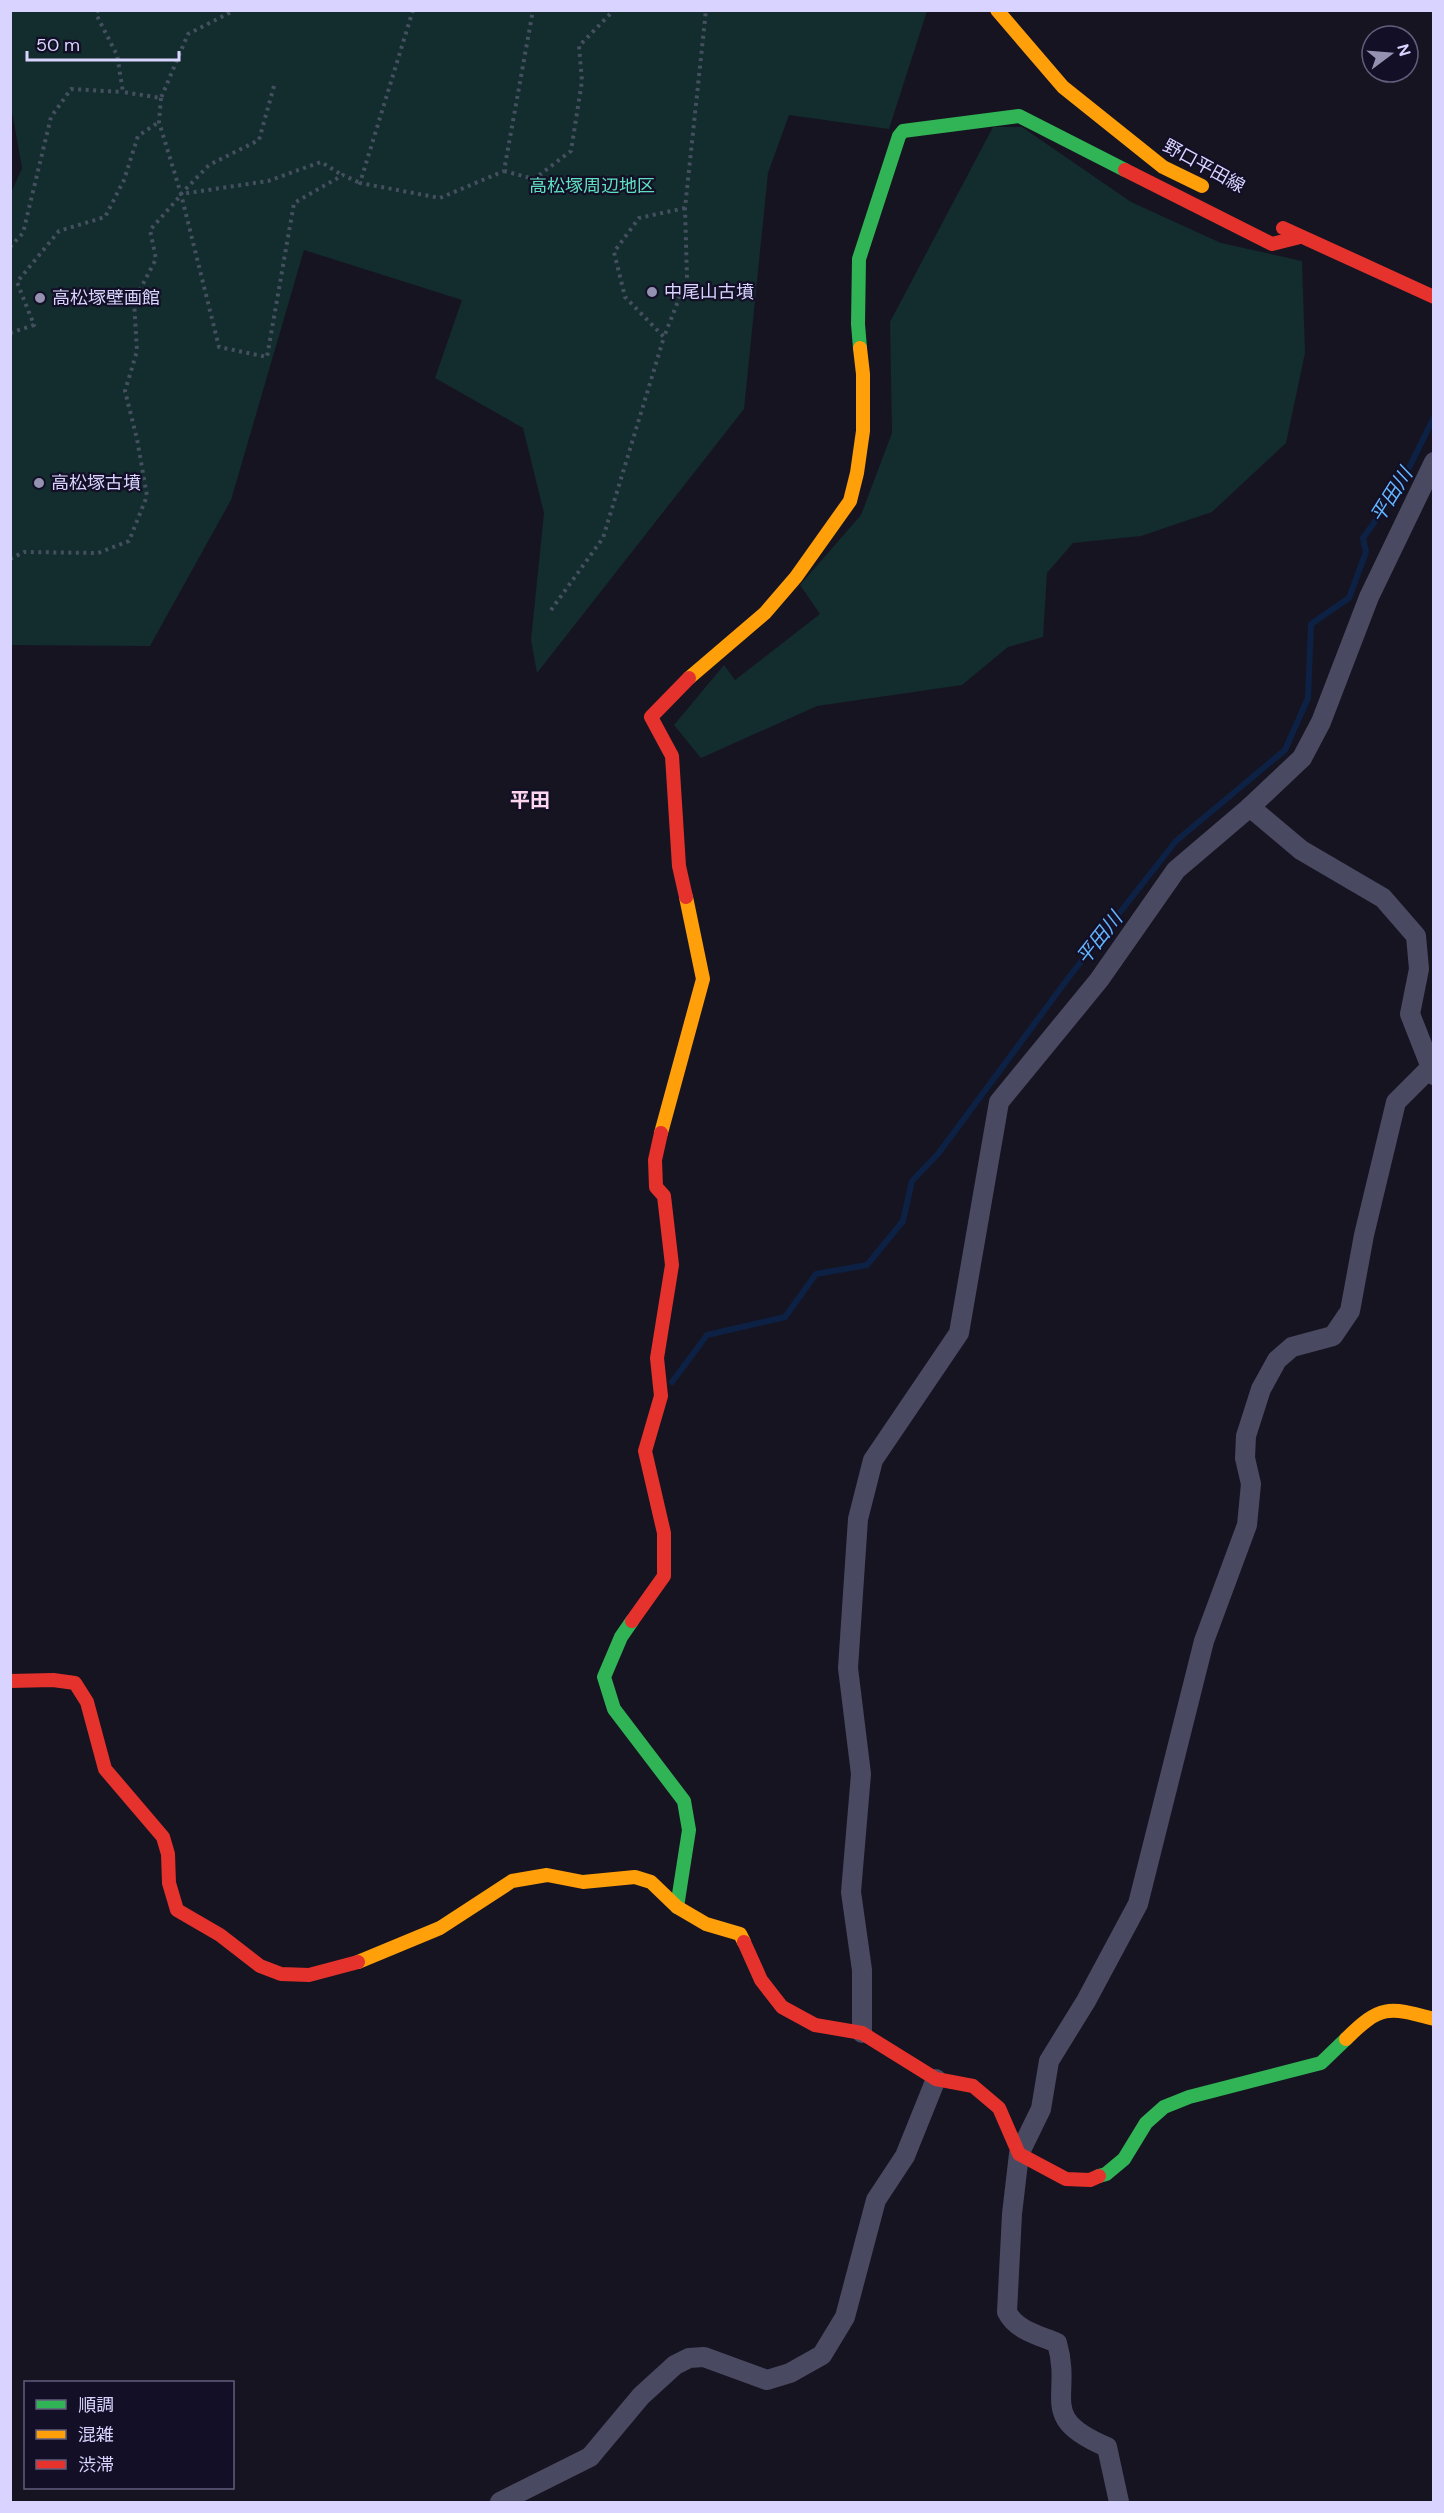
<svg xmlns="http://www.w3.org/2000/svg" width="1444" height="2513" font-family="'DM Sans','Noto Sans JP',sans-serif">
	<rect width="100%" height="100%" fill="#161421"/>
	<g fill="#132c2d">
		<polygon points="11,11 927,11 889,129 789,115 768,173 744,409 537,673 531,640 544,513 523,428 435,378 462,300 304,250 231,500 150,646 11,645 10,195 22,168 11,106"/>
		<polygon points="993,127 1022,127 1131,202 1221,243 1302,261 1305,353 1286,443 1212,512 1141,536 1073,543 1047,573 1043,637 1008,647 962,685 817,706 701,758 674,725 724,665 735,680 820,614 800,585 861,515 892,433 890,322"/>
	</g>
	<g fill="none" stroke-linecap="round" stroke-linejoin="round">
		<polyline stroke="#0d2144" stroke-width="6" points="672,1382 707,1335 785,1317 816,1274 867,1265 903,1221 912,1181 938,1154 1069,977 1176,841 1285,750 1308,698 1311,624 1349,598 1366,552 1363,538 1399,488 1434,417"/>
		<g stroke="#44505f" stroke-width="4" stroke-dasharray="3 4.5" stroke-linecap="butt">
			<polyline points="98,10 96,14 117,55 123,92 161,98 188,34 235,10"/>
			<polyline points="413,10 360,183 440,198 504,171 533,10"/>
			<polyline points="274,86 259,140 209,165 181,194 268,181 321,162 342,175"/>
			<polyline points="161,98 159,122 181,194 219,347 267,357 294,203 343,175 360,183"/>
			<polyline points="504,171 534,179 571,151 582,81 579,46 614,10"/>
			<polyline points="685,208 639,218 614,252 625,297 664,337 687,278 685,208 706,10"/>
			<polyline points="10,247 23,233 51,117 71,89 123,92"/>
			<polyline points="10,333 34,325 17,282 59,231 105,217 124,180 138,136 159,122"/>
			<polyline points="10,559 24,552 98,553 129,541 147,496 137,439 125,391 137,351 134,301 156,259 150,230 181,195"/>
			<polyline points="551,610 603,538 664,337"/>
		</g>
		<g stroke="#4a4962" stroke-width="20">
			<polyline points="1250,807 1301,850 1383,898 1416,936 1419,969 1410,1014 1434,1075"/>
			<polyline points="862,2033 862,1970 851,1892 861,1774 848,1668 858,1519 873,1460 959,1333 999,1102 1099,980 1176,870 1250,807 1302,758 1321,722 1369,597 1434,462"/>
			<polyline points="500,2502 590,2457 641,2396 675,2365 689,2358 704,2357 767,2380 790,2373 822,2355 845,2317 876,2200 905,2156 936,2079"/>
			<path d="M1119 2502 1107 2447C1036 2417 1073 2398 1057 2343 1038 2335 1016 2330 1007 2312L1012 2214 1019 2154 1041 2109 1049 2061 1086 2001 1138 1904 1204 1641 1247 1525 1251 1484 1245 1458 1246 1436 1261 1389 1277 1360 1292 1347 1333 1336 1350 1311 1364 1235 1396 1102 1429 1069"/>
		</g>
		<g stroke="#30b455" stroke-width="14">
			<polyline points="860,348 858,324 859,259 899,136 903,131 1019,116 1125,170"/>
			<polyline points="632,1621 621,1637 604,1677 614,1709 684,1801 689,1830 677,1907"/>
			<polyline points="1099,2176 1106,2174 1124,2159 1146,2123 1164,2107 1189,2097 1321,2063 1346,2039"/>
		</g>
		<g stroke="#ff9f0a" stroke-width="14">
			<polyline points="997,10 1063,87 1163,167 1202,186"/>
			<polyline points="689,678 765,613 796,577 850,501 857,473 863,431 863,374 860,348"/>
			<polyline points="661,1133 703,979 686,897"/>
			<polyline points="358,1962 440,1928 512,1881 547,1875 583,1882 635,1877 651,1882 677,1907 706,1924 740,1934 744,1942"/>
			<path d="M1346 2039C1381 2004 1389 2007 1434 2019"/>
		</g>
		<g stroke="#e5322d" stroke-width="14">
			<polyline points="1125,170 1272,244 1300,237"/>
			<polyline points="1283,228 1434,297"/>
			<polyline points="686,897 679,866 672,756 651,717 689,678"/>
			<polyline points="632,1621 664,1576 664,1533 645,1451 661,1396 657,1358 672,1265 664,1196 656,1187 655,1160 661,1133"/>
			<polyline points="10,1681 53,1680 75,1683 87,1702 105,1769 163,1837 168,1854 169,1883 177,1910 220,1935 260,1966 281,1974 309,1975 358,1962"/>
			<polyline points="744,1942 761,1980 782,2007 815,2025 862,2033 936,2079 973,2086 999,2108 1019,2154 1066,2179 1090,2180 1099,2176"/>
		</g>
	</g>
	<g fill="#9591b1" stroke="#130f26" stroke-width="2">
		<circle cx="652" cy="292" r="6"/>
		<circle cx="40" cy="298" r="6"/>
		<circle cx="39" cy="483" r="6"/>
	</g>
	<g text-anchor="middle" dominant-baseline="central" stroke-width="4.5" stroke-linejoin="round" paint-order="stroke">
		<g font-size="18" fill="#d9d4ff" stroke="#130f26">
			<text transform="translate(1204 166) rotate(29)">野口平田線</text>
		</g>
		<g font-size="18" fill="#5fe0c0" stroke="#130f26">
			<text x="592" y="186">高松塚周辺地区</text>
		</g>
		<g font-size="18" fill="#d9d4ff" stroke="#130f26" text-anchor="start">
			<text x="664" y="292">中尾山古墳</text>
			<text x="52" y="298">高松塚壁画館</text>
			<text x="51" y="483">高松塚古墳</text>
		</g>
		<g font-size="20" font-style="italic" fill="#62b6ff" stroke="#130f26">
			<text transform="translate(1391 495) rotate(-58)">平田川</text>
			<text transform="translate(1099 938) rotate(-52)">平田川</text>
		</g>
		<g font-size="20" font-weight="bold" fill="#ffd6f0" stroke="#130f26">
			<text x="530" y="800">平田</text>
		</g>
	</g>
	<rect width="1444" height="2513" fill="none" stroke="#d9d4ff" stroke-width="24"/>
	<rect x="24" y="2381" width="210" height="108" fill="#130f26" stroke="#625e7d" stroke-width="1.5"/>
	<rect x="36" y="2400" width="30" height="9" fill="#30b455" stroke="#625e7d" stroke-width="1.5"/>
	<text x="78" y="2411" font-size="18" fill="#d9d4ff">順調</text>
	<rect x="36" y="2430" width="30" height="9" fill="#ff9f0a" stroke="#625e7d" stroke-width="1.5"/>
	<text x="78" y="2441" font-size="18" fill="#d9d4ff">混雑</text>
	<rect x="36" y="2460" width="30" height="9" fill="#e5322d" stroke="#625e7d" stroke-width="1.5"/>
	<text x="78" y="2471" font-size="18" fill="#d9d4ff">渋滞</text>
	<g transform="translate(1390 54) rotate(74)"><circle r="28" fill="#130f26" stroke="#625e7d" stroke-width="1.5"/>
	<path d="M0-4.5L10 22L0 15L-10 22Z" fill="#9591b1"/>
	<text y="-9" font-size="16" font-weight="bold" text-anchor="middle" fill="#d9d4ff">N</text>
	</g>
	<path d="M27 51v9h152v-9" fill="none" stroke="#d9d4ff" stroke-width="3"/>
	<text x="36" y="51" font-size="18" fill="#d9d4ff" stroke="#130f26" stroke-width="4.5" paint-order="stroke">50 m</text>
</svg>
